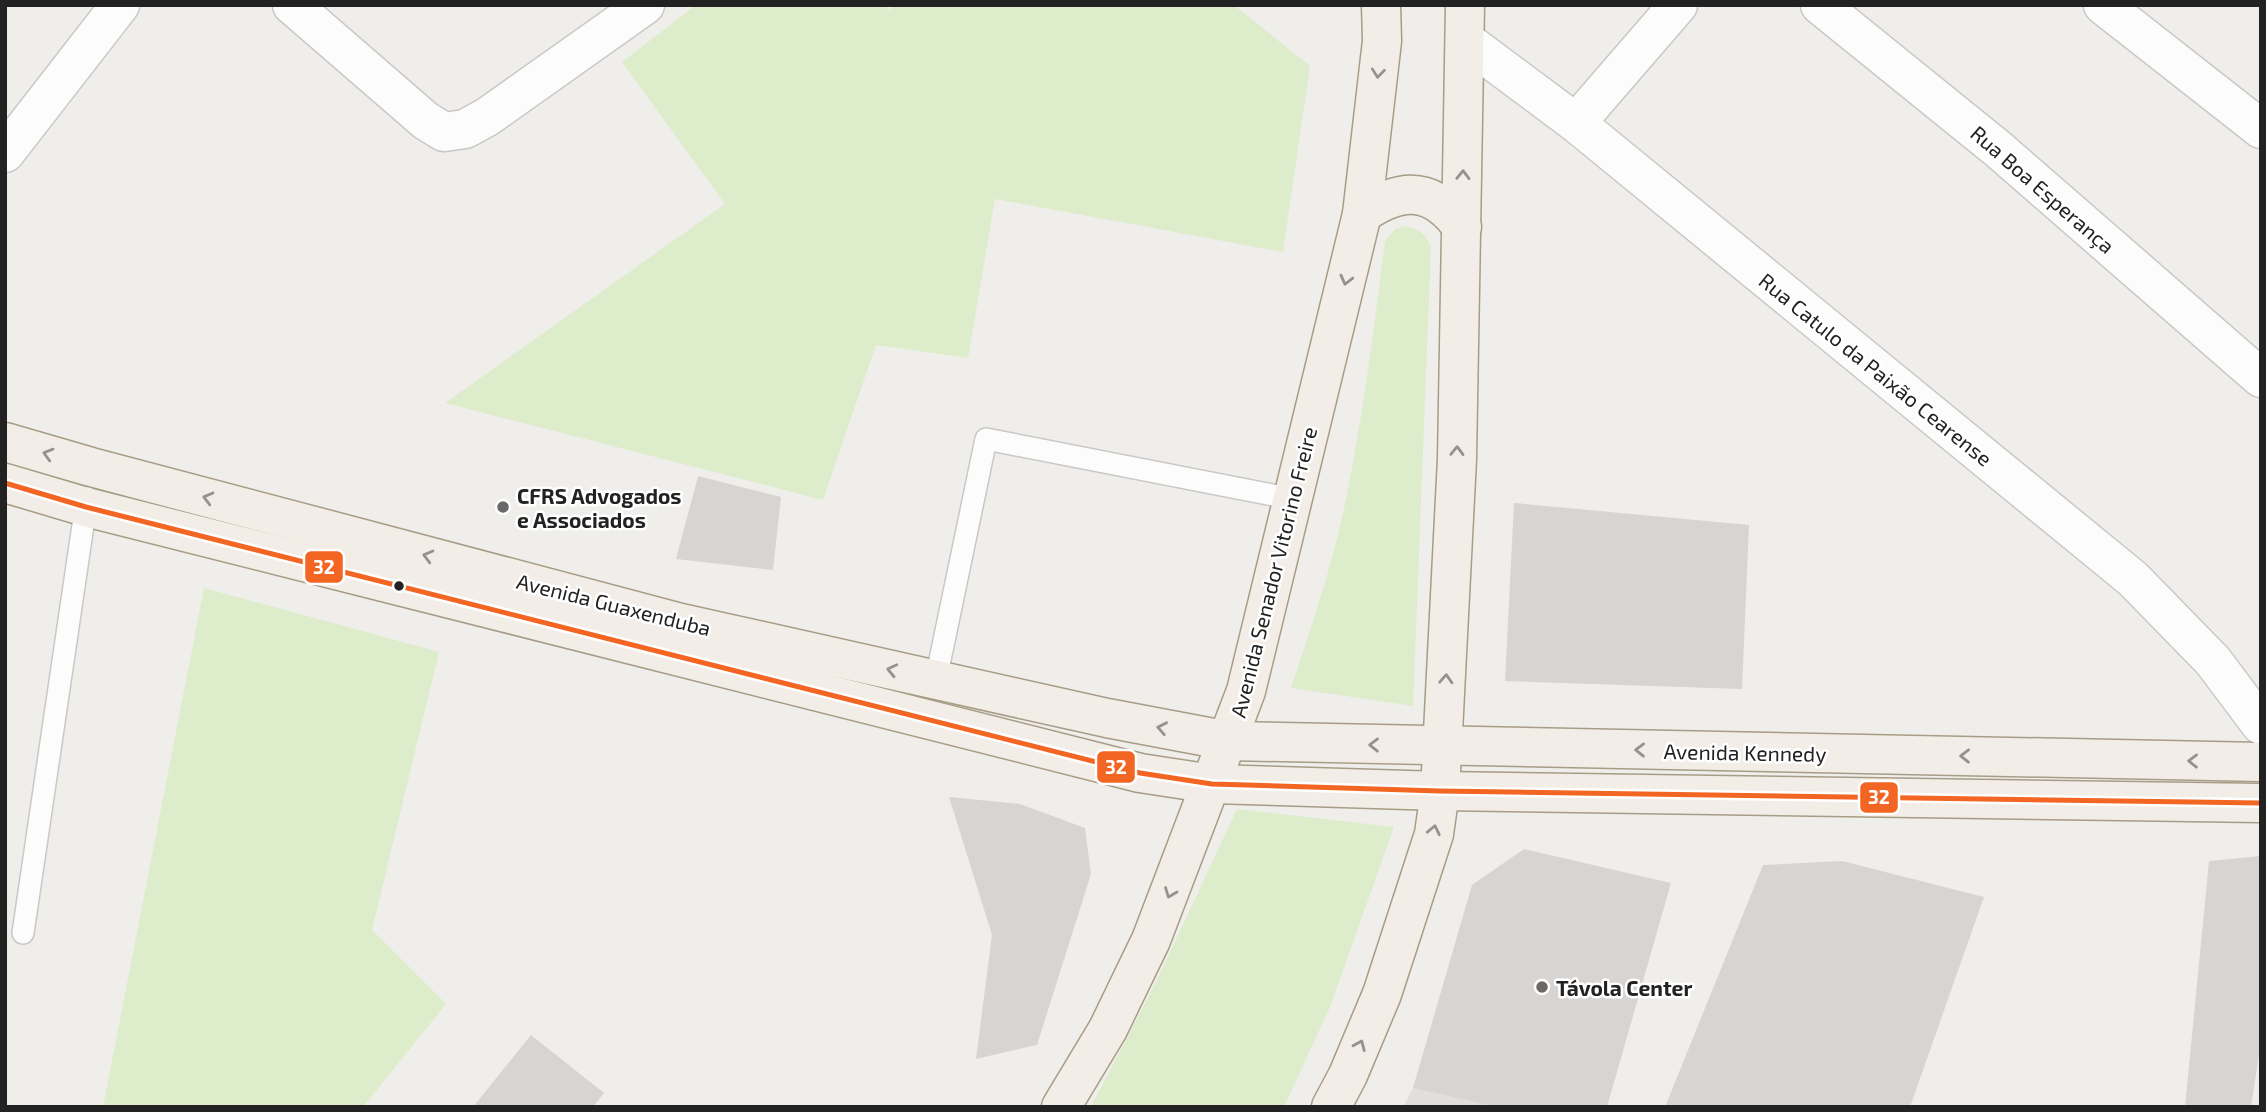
<svg xmlns="http://www.w3.org/2000/svg" width="2266" height="1112" font-family="'Exo 2',sans-serif">
	<rect width="100%" height="100%" fill="#f0eeeb"/>
	<g fill="#ddeccb">
		<polygon points="696,5 884,5 888,10 895,5 1234,5 1310,66 1283,252 995,199 968,358 876,345 823,500 445,403 725,204 622,62"/>
		<path d="M1405 226C1419 229 1424 233 1431 246L1413 706 1291 688C1311 628 1332 567 1345 504 1363 417 1374 329 1385 241L1395 229Z"/>
		<polygon points="204,588 439,652 372,930 446,1004 363,1107 103,1107"/>
		<polygon points="1237,809 1394,827 1330,1007 1284,1107 1091,1107 1156,982"/>
	</g>
	<polygon fill="#e0dfde" points="1413,1088 1496,1107 1403,1107"/>
	<g fill="#d7d4d2">
		<polygon points="698,476 781,497 773,570 676,559"/>
		<polygon points="1514,503 1749,525 1742,689 1505,681"/>
		<polygon points="949,797 1020,804 1085,828 1091,874 1037,1045 976,1059 992,935"/>
		<polygon points="1524,849 1671,883 1607,1107 1496,1107 1413,1088 1472,885"/>
		<polygon points="2261,856 2261,1042 2251,1107 2185,1107 2209,861"/>
		<polygon points="1842,861 1984,897 1910,1107 1665,1107 1763,865"/>
		<polygon points="531,1035 604,1093 593,1107 473,1107"/>
	</g>
	<g fill="none" stroke-linecap="round" stroke-linejoin="round">
		<g stroke="#c9c8c7" stroke-width="24">
			<g id="service">
				<polyline points="936,679 986,439 1293,499"/>
				<polyline points="23,933 87,498"/>
			</g>
		</g>
		<g stroke="#c9c8c7" stroke-width="41">
			<g id="minor">
				<polyline points="292,5 426,121 444,132 465,129 487,117 645,5"/>
				<polyline points="1820,5 1998,149 2261,378"/>
				<polyline points="2103,5 2261,129"/>
				<polyline points="1466,41 1576,123 2133,579 2213,661 2261,725"/>
				<polyline points="1576,123 1678,5"/>
			</g>
		</g>
		<g stroke="#c9c8c7" stroke-width="41">
			<polyline id="tertiary" points="5,153 120,5"/>
		</g>
		<g stroke="#a79c86" stroke-width="41">
			<g id="primary">
				<path d="M1362 214C1402 186 1433 187 1462 227"/>
				<polyline points="5,442 91,467 681,623 1107,718 1229,741 2261,762"/>
				<polyline points="5,483 86,507 1140,773 1212,784 1440,791 2261,803"/>
				<polyline points="1061,1107 1108,1029 1151,940 1246,691 1362,214 1382,41 1381,5"/>
				<polyline points="1331,1107 1348,1075 1382,994 1434,834 1440,791 1457,459 1465,5"/>
			</g>
		</g>
		<use href="#service" stroke="#fdfcfc" stroke-width="21"/>
		<use href="#minor" stroke="#fdfcfc" stroke-width="38"/>
		<use href="#tertiary" stroke="#fdfcfc" stroke-width="38"/>
		<use href="#primary" stroke="#f3ede7" stroke-width="38"/>
		<g stroke="#fff" stroke-width="10">
			<polyline id="bus-1" points="5,483 86,507 1140,773 1212,784 1440,791 2261,803"/>
		</g>
		<use href="#bus-1" stroke="#f26522" stroke-width="5"/>
	</g>
	<defs><path id="oneway-chevron" d="M-2-3.5L2.5 0L-2 3.5" fill="none" stroke-width="1.6" stroke-linecap="round" stroke-linejoin="round" transform="scale(1.75)"/></defs>
	<g stroke="#95928e">
		<use href="#oneway-chevron" transform="translate(1378 73) rotate(96)"/>
		<use href="#oneway-chevron" transform="translate(1463 175) rotate(-89)"/>
		<use href="#oneway-chevron" transform="translate(1346 280) rotate(104)"/>
		<use href="#oneway-chevron" transform="translate(1457 451) rotate(-89)"/>
		<use href="#oneway-chevron" transform="translate(48 454) rotate(-164)"/>
		<use href="#oneway-chevron" transform="translate(208 498) rotate(-165)"/>
		<use href="#oneway-chevron" transform="translate(428 556) rotate(-165)"/>
		<use href="#oneway-chevron" transform="translate(892 670) rotate(-167)"/>
		<use href="#oneway-chevron" transform="translate(1446 679) rotate(-87)"/>
		<use href="#oneway-chevron" transform="translate(1162 728) rotate(-169)"/>
		<use href="#oneway-chevron" transform="translate(1374 745) rotate(-179)"/>
		<use href="#oneway-chevron" transform="translate(1640 750) rotate(-179)"/>
		<use href="#oneway-chevron" transform="translate(1965 756) rotate(-179)"/>
		<use href="#oneway-chevron" transform="translate(2193 761) rotate(-179)"/>
		<use href="#oneway-chevron" transform="translate(1434 830) rotate(-78)"/>
		<use href="#oneway-chevron" transform="translate(1170 893) rotate(111)"/>
		<use href="#oneway-chevron" transform="translate(1360 1045) rotate(-67)"/>
	</g>
	<g fill="#6a6968" stroke="#fff" stroke-width="2.5">
		<circle cx="503" cy="507" r="7"/>
		<circle cx="1542" cy="987" r="7"/>
	</g>
	<circle fill="#222" stroke="#fff" stroke-width="2.5" cx="399" cy="586" r="6"/>
	<g text-anchor="middle" dominant-baseline="central" stroke-width="5" stroke-linejoin="round" paint-order="stroke">
		<g font-size="21" fill="#222" stroke="#fff">
			<text transform="translate(2043 189) rotate(41)">Rua Boa Esperança</text>
			<text transform="translate(1876 369) rotate(39)">Rua Catulo da Paixão Cearense</text>
			<text transform="translate(1273 572) rotate(-76)">Avenida Senador Vitorino Freire</text>
			<text transform="translate(614 604) rotate(14)">Avenida Guaxenduba</text>
			<text transform="translate(1745 752) rotate(1)">Avenida Kennedy</text>
		</g>
		<g font-size="21" font-weight="bold" fill="#222" stroke="#fff" text-anchor="start">
			<text x="517" y="495">CFRS Advogados<tspan x="517" dy="24">e Associados</tspan></text>
			<text x="1556" y="987">Távola Center</text>
		</g>
	</g>
	<g stroke="#fff" stroke-width="2.5">
		<rect x="304" y="550" width="40" height="34" rx="7" fill="#f26522"/>
		<rect x="1096" y="750" width="40" height="34" rx="7" fill="#f26522"/>
		<rect x="1859" y="781" width="40" height="33" rx="7" fill="#f26522"/>
	</g>
	<g font-size="19" text-anchor="middle" font-weight="bold" fill="#fff">
		<text x="324" y="574">32</text>
		<text x="1116" y="774">32</text>
		<text x="1879" y="804">32</text>
	</g>
	<rect width="2266" height="1112" fill="none" stroke="#222222" stroke-width="14"/>
</svg>
